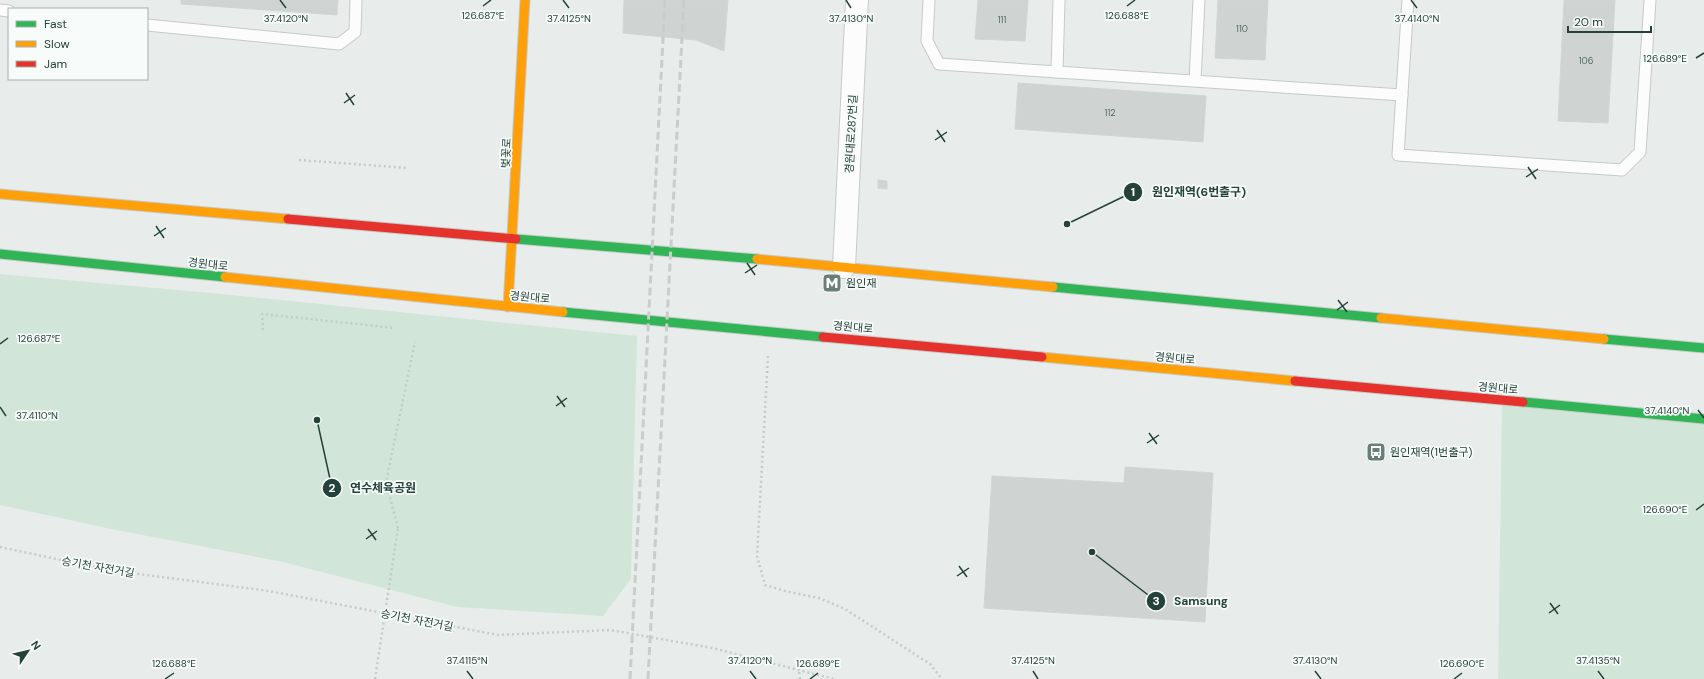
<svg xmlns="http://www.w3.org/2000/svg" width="1704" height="679" font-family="'DM Sans','Noto Sans KR',sans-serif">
	<rect width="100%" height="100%" fill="#e8edeb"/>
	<g fill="#d1e6d8">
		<polygon points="0,274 211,293 637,336 631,579 603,616 457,607 283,562 116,530 0,505"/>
		<polygon points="1502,400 1704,419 1704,679 1498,679"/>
	</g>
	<g fill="#cfd4d2" stroke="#d1d6d4">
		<polygon points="181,0 338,0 337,15 181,4"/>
		<polygon points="624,0 728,0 724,51 696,40 623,33"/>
		<polygon points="978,0 1028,0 1025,41 975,39"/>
		<polygon points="1218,0 1268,0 1265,60 1215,58"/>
		<polygon points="1564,0 1615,0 1608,123 1558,121"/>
		<polygon points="1018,83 1206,96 1203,142 1015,129"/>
		<polygon points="878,180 887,181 887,189 878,188"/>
		<polygon points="1125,467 1213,473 1205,622 984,608 992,476 1124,483"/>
	</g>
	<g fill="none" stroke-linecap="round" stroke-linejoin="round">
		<g stroke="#c5cac8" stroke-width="13">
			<g id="lane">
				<polyline points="929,0 927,41 939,64 1402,95"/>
				<polyline points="1408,0 1398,155 1622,170 1640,152 1650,0"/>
				<polyline points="0,10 9,11"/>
				<polyline points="147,25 339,44 355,32 356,0"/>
				<polyline points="1057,72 1059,0"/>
				<polyline points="1195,81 1199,0"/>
			</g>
		</g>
		<g stroke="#c5cac8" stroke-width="24">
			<polyline id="street" points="844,267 857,0"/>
		</g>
		<g stroke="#c3cbc8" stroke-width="11">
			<g id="fast">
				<polyline points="516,239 757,259"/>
				<polyline points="0,254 225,277"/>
				<polyline points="1053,287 1381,318"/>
				<polyline points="563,312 823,337"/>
				<polyline points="1604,339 1704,348"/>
				<polyline points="1523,402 1704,419"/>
			</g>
		</g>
		<g stroke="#c3cbc8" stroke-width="11">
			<g id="slow">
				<polyline points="0,194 288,219"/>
				<polyline points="757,259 1053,287"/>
				<polyline points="225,277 563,312"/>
				<polyline points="508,307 525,0"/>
				<polyline points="1381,318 1604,339"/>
				<polyline points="1042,357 1295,381"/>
			</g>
		</g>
		<g stroke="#c3cbc8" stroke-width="11">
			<g id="jam">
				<polyline points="288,219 516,239"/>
				<polyline points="823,337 1042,357"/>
				<polyline points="1295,381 1523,402"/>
			</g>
		</g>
		<g stroke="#c3ccca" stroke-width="2.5" stroke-dasharray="2 3" stroke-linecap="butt">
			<polyline points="299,160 408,168"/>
			<polyline points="263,330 262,314 395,328"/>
			<polyline points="768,356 757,556 765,585 785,591 819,598 845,609 930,664 942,679"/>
			<polyline points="398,528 386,482 415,342"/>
			<polyline points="0,547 108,570 269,591 498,635 610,630 712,648 834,679"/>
			<polyline points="799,672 800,679"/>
		</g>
		<use href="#lane" stroke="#fcfcfc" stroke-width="11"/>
		<use href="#street" stroke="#fcfcfc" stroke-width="22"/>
		<use href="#fast" stroke="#30b455" stroke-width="9"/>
		<use href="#slow" stroke="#ff9f0a" stroke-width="9"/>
		<use href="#jam" stroke="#e5322d" stroke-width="9"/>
		<g stroke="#c9cdcc" stroke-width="3" stroke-dasharray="8 4" stroke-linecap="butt">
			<polyline points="630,679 665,0"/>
			<polyline points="648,679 684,0"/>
		</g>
		<polyline stroke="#c3ccca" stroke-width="2.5" stroke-dasharray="2 3" stroke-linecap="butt" points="375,679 398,528"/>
	</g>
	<path fill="none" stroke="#24423a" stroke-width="1.5" d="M280 0 286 8M563 0 569 8M846 0 851 8M1411 0 1417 8M483 6 491 0M1127 6 1135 0M1696 58 1704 53M346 93 354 105M344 103 355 95M937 130 945 142M935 140 947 132M1528 167 1536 179M1526 177 1538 169M156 226 164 238M154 236 166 228M747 263 755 275M745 273 757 265M1338 300 1347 312M1337 310 1348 302M0 344 8 338M557 396 565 407M556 406 567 398M0 407 6 416M1698 410 1704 418M1149 433 1157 444M1147 443 1159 435M1696 510 1704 504M368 529 376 540M366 539 377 531M959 566 967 577M957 576 969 568M1550 603 1558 614M1549 613 1560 605M467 671 473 679M750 671 756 679M1033 671 1038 679M1315 671 1321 679M1598 671 1604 679M165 679 174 673M810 679 818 673M1454 679 1462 673"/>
	<defs>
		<g id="metro-square" transform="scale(1)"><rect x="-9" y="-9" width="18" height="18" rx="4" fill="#697e78" stroke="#f7fbf9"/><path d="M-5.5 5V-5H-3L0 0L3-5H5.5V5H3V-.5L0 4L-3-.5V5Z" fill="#fff"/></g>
		<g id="bus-square" transform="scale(1)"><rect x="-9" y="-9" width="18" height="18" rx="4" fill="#697e78" stroke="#f7fbf9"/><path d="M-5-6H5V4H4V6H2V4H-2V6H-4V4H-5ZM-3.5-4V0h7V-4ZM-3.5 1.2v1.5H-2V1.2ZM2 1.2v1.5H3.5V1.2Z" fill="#fff"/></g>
	</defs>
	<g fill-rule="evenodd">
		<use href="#metro-square" x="832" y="283"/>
		<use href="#bus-square" x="1376" y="452"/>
	</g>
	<g text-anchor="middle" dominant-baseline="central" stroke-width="3.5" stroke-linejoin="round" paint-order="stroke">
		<g font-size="9" fill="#506761">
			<text x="1002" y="20">111</text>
			<text x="1242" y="29">110</text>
			<text x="1586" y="61">106</text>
			<text x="1110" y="113">112</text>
		</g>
		<g font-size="11" fill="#24423a" stroke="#f7fbf9">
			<text transform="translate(851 134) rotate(-87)">경원대로287번길</text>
			<text transform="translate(506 153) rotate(-87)">벚꽃로</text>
			<text transform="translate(208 264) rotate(6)">경원대로</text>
			<text transform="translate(530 297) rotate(5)">경원대로</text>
			<text transform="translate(853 327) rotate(5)">경원대로</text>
			<text transform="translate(1175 358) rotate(5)">경원대로</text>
			<text transform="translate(1498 388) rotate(5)">경원대로</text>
			<text transform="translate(98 567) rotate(10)">승기천 자전거길</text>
			<text transform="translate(417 620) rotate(11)">승기천 자전거길</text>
		</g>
		<g font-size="11" fill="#24423a" stroke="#f7fbf9" text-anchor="start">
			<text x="846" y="283">원인재</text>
			<text x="1390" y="452">원인재역(1번출구)</text>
		</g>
	</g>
	<g font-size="10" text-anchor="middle" fill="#24423a" stroke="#f7fbf9" stroke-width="3.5" stroke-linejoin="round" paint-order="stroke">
		<text x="1127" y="19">126.688°E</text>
		<text x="483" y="19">126.687°E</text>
		<text x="286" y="22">37.4120°N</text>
		<text x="569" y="22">37.4125°N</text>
		<text x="851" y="22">37.4130°N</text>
		<text x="1417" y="22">37.4140°N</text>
		<text x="1665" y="62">126.689°E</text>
		<text x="39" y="342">126.687°E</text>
		<text x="1667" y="414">37.4140°N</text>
		<text x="37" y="419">37.4110°N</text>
		<text x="1665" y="513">126.690°E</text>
		<text x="467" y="664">37.4115°N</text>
		<text x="750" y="664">37.4120°N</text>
		<text x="1033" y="664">37.4125°N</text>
		<text x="1315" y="664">37.4130°N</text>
		<text x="1598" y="664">37.4135°N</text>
		<text x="174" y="667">126.688°E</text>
		<text x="818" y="667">126.689°E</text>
		<text x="1462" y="667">126.690°E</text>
	</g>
	<path fill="none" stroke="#24423a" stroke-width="1.5" d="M1067 224L1133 192M317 420L332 488M1092 552L1156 601"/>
	<g fill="#24423a" stroke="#f7fbf9" stroke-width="1.5">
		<circle cx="1067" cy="224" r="4"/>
		<circle cx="317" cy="420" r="4"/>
		<circle cx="1092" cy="552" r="4"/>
		<circle cx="1133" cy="192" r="10"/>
		<circle cx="332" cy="488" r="10"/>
		<circle cx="1156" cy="601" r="10"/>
	</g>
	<g font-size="12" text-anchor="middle" font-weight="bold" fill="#fff">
		<text x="1133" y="196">1</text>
		<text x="332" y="492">2</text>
		<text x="1156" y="605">3</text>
	</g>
	<g font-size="12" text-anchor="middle" font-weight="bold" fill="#24423a" stroke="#f7fbf9" stroke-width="3.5" stroke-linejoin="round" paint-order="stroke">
		<text x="1199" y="196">원인재역(6번출구)</text>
		<text x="383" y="492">연수체육공원</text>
		<text x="1201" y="605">Samsung</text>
	</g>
	<rect x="8" y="8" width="140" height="72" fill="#f7fbf9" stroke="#a3b1ad"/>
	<rect x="16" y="21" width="20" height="6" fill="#30b455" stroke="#a3b1ad"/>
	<text x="44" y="28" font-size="12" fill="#24423a">Fast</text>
	<rect x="16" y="41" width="20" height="6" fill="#ff9f0a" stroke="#a3b1ad"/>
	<text x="44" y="48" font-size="12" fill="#24423a">Slow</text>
	<rect x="16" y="61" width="20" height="6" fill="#e5322d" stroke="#a3b1ad"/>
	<text x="44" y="68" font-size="12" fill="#24423a">Jam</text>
	<g transform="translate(28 651) rotate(55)" stroke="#f7fbf9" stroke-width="3" paint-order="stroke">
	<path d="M0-3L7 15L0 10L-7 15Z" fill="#24423a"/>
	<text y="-6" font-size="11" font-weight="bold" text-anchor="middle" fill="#24423a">N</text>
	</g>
	<path d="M1568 26v6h83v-6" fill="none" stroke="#24423a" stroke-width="2"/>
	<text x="1574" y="26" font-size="12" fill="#24423a" stroke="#f7fbf9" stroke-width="3" paint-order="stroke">20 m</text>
</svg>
